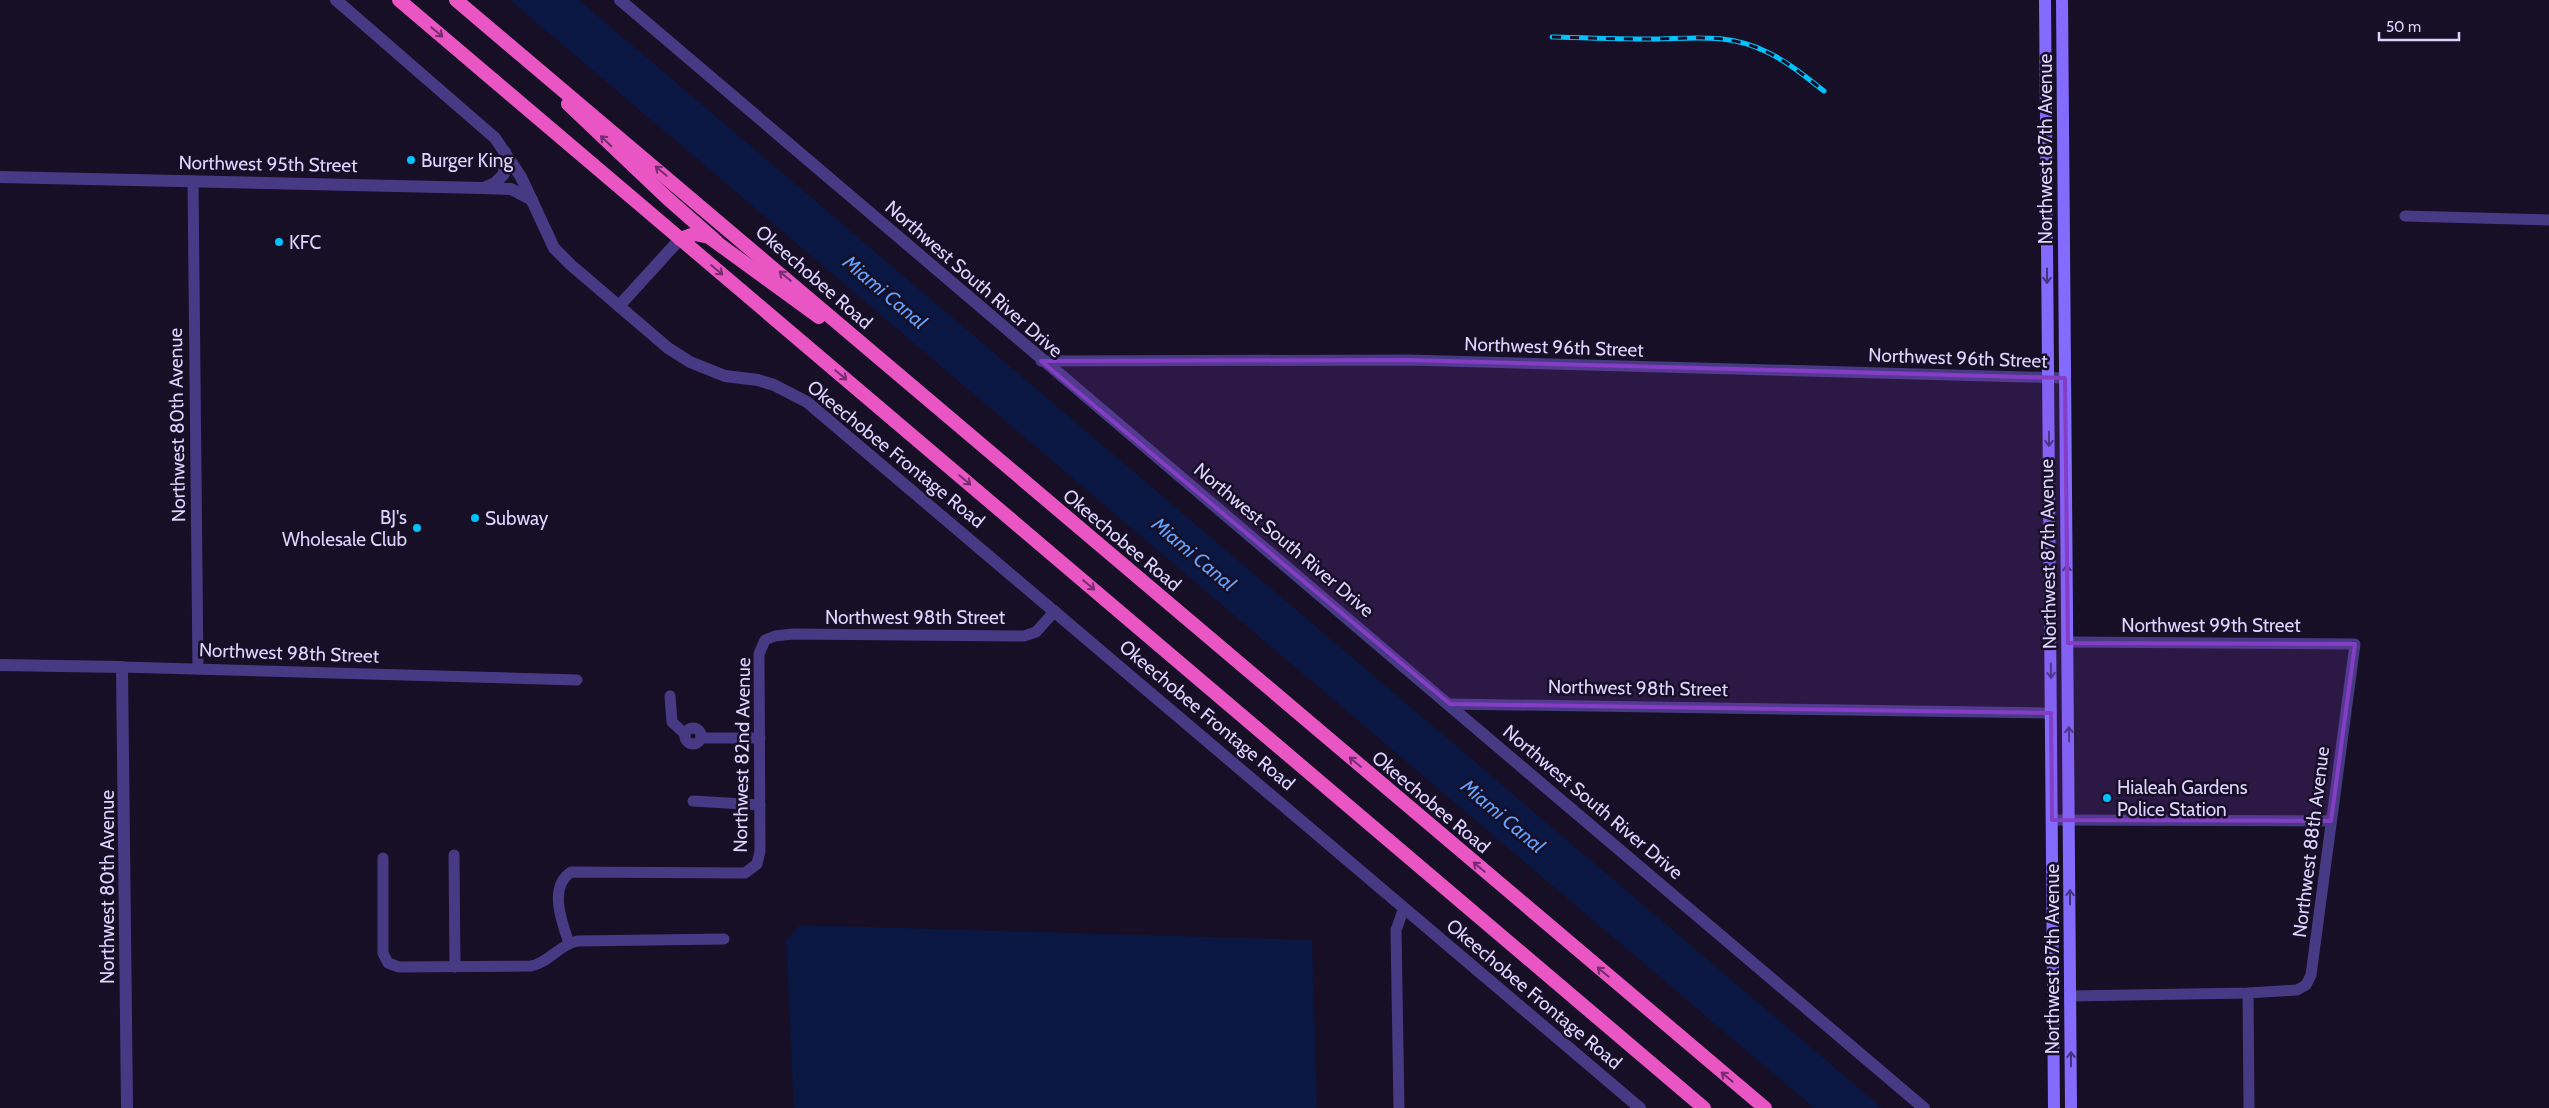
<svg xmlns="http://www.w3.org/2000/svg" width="2549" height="1108" font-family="Cabin,sans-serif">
	<rect width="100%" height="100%" fill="#160f25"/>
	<g fill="#0a1743">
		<polygon points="510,0 579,0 1882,1108 1814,1108"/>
		<polygon points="800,925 1312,940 1317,1108 794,1108 786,940"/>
	</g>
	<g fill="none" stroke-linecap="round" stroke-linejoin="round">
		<g stroke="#473a84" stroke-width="11">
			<polyline points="193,181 198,669"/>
			<polyline points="2405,216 2549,220"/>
			<polyline points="1041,361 1409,360 2065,378"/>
			<polyline points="2068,642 2355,644 2311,975 2306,985 2297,990 2248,993 2071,996"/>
			<polyline points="122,667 577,680"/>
			<polyline points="670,696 672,722 684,733"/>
			<polyline points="1450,704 2051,713"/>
			<circle cx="693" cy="736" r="8"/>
			<polyline points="701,738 760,738"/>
			<polyline points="693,801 760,805"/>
			<polyline points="2052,820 2331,821"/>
			<polyline points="454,855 455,967"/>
			<path d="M383 858V953L388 963 399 967 531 966C548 963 559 945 577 941L724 939"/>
			<path d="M569 943C562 923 548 887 571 872L745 873 757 864 760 851 759 654 765 640 775 636 793 634 1024 636 1036 632 1055 611"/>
			<polyline points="2248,993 2249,1108"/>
			<polyline points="1399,1108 1396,930 1404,908"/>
		</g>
		<g stroke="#473a84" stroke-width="12">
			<polyline points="336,0 495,138 521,177 554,248 571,265 668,348 690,362 725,376 758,380 774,385 807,402 1640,1108"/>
			<path d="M620 0C1054 371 1489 739 1924 1108"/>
			<polyline points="0,177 483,188 511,189 532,200"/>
			<polyline points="486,187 495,183 504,174 505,152"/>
			<polyline points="619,306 680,239"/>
			<polyline points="0,665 122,667 127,1108"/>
		</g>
		<g stroke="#836bfe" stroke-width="12">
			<polyline points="2045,0 2054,1108"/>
			<polyline points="2062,0 2071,1108"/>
		</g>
		<g stroke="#ea55c4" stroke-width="14">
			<polyline points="399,0 1704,1108"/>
			<polyline points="456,0 1765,1108"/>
			<polyline points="568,104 667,198 717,242"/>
			<polyline points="680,239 695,234 709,237 819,317"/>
		</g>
		<g stroke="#02c1fc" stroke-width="5">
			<path id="rail" d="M1552 37C1584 38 1615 39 1647 39 1691 39 1726 32 1767 52 1788 62 1806 77 1824 91"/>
		</g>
		<use href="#rail" stroke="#160f25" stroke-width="3" stroke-dasharray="9" stroke-linecap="butt"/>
	</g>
	<defs><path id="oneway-shaft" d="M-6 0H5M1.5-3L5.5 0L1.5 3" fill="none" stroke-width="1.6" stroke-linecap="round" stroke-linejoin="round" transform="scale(1.25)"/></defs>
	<g stroke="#752e6d">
		<use href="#oneway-shaft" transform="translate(437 32) rotate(40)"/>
		<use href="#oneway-shaft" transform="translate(606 141) rotate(-136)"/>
		<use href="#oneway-shaft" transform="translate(661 171) rotate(-140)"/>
		<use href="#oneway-shaft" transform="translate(717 270) rotate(40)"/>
		<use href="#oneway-shaft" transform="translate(785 276) rotate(-140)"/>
		<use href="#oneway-shaft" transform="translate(841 375) rotate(40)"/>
		<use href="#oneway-shaft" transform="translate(965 480) rotate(40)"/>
		<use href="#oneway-shaft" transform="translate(1089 585) rotate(40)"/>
		<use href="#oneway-shaft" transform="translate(1355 762) rotate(-140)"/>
		<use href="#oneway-shaft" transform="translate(1479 867) rotate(-140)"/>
		<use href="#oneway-shaft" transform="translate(1603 972) rotate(-140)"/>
		<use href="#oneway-shaft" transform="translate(1727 1077) rotate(-140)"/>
	</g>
	<g stroke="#42347c">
		<use href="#oneway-shaft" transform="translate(2047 276) rotate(90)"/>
		<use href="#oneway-shaft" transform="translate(2049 439) rotate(90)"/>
		<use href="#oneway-shaft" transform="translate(2067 572) rotate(-91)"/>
		<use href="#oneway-shaft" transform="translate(2051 671) rotate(89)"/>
		<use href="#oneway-shaft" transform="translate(2069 734) rotate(-91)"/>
		<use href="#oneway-shaft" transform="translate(2070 897) rotate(-90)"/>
		<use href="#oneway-shaft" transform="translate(2071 1059) rotate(-90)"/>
	</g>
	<path fill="#853dc5" fill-opacity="0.2" stroke="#853dc5" stroke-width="4" stroke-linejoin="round" d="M1409 360 2065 378 2068 643 2355 644 2331 821 2052 820 2051 713 1450 704 1041 361Z"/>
	<g fill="#02c1fc" stroke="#160f25" stroke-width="2">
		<circle cx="411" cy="160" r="5"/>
		<circle cx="279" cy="242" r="5"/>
		<circle cx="475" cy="518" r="5"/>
		<circle cx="417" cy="528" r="5"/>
		<circle cx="2107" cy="798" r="5"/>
	</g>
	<g text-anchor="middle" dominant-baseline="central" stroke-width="5" stroke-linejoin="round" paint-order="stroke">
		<g font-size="19" fill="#ded3ff" stroke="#160f25">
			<text transform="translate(2045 149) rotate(-90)">Northwest 87th Avenue</text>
			<text transform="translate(268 164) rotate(1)">Northwest 95th Street</text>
			<text transform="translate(814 277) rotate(41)">Okeechobee Road</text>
			<text transform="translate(974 279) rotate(41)">Northwest South River Drive</text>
			<text transform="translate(1554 347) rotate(2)">Northwest 96th Street</text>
			<text transform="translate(1958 358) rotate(2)">Northwest 96th Street</text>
			<text transform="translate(177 425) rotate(-91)">Northwest 80th Avenue</text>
			<text transform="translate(896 454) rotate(39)">Okeechobee Frontage Road</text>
			<text transform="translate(1122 540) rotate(40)">Okeechobee Road</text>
			<text transform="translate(1284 540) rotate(40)">Northwest South River Drive</text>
			<text transform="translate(2048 554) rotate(-91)">Northwest 87th Avenue</text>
			<text x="915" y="617">Northwest 98th Street</text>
			<text x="2211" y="625">Northwest 99th Street</text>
			<text transform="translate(289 653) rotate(2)">Northwest 98th Street</text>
			<text transform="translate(1638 688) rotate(1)">Northwest 98th Street</text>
			<text transform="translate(1207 715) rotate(40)">Okeechobee Frontage Road</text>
			<text transform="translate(742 755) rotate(-89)">Northwest 82nd Avenue</text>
			<text transform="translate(1431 802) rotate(40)">Okeechobee Road</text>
			<text transform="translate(1593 802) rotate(40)">Northwest South River Drive</text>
			<text transform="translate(2311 842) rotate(-83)">Northwest 88th Avenue</text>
			<text transform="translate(107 887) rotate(-90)">Northwest 80th Avenue</text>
			<text transform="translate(2052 959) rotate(-90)">Northwest 87th Avenue</text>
			<text transform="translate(1534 994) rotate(40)">Okeechobee Frontage Road</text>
		</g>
		<g font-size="19" fill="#ded3ff" stroke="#160f25" text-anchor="start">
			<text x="421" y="160">Burger King</text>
			<text x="289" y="242">KFC</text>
			<text x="407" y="517" text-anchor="end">BJ's<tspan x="407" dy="22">Wholesale Club</tspan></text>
			<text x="485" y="518">Subway</text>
			<text x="2117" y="787">Hialeah Gardens<tspan x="2117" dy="22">Police Station</tspan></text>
		</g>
		<g font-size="20" font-style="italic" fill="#62a1fe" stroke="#160f25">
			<text transform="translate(885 292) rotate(40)">Miami Canal</text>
			<text transform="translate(1194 554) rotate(40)">Miami Canal</text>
			<text transform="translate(1503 816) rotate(40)">Miami Canal</text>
		</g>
	</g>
	<path d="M2379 32v8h80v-8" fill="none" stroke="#ded3ff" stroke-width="2.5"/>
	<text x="2386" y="32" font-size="15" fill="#ded3ff" stroke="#160f25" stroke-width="4" paint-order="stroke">50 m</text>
</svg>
